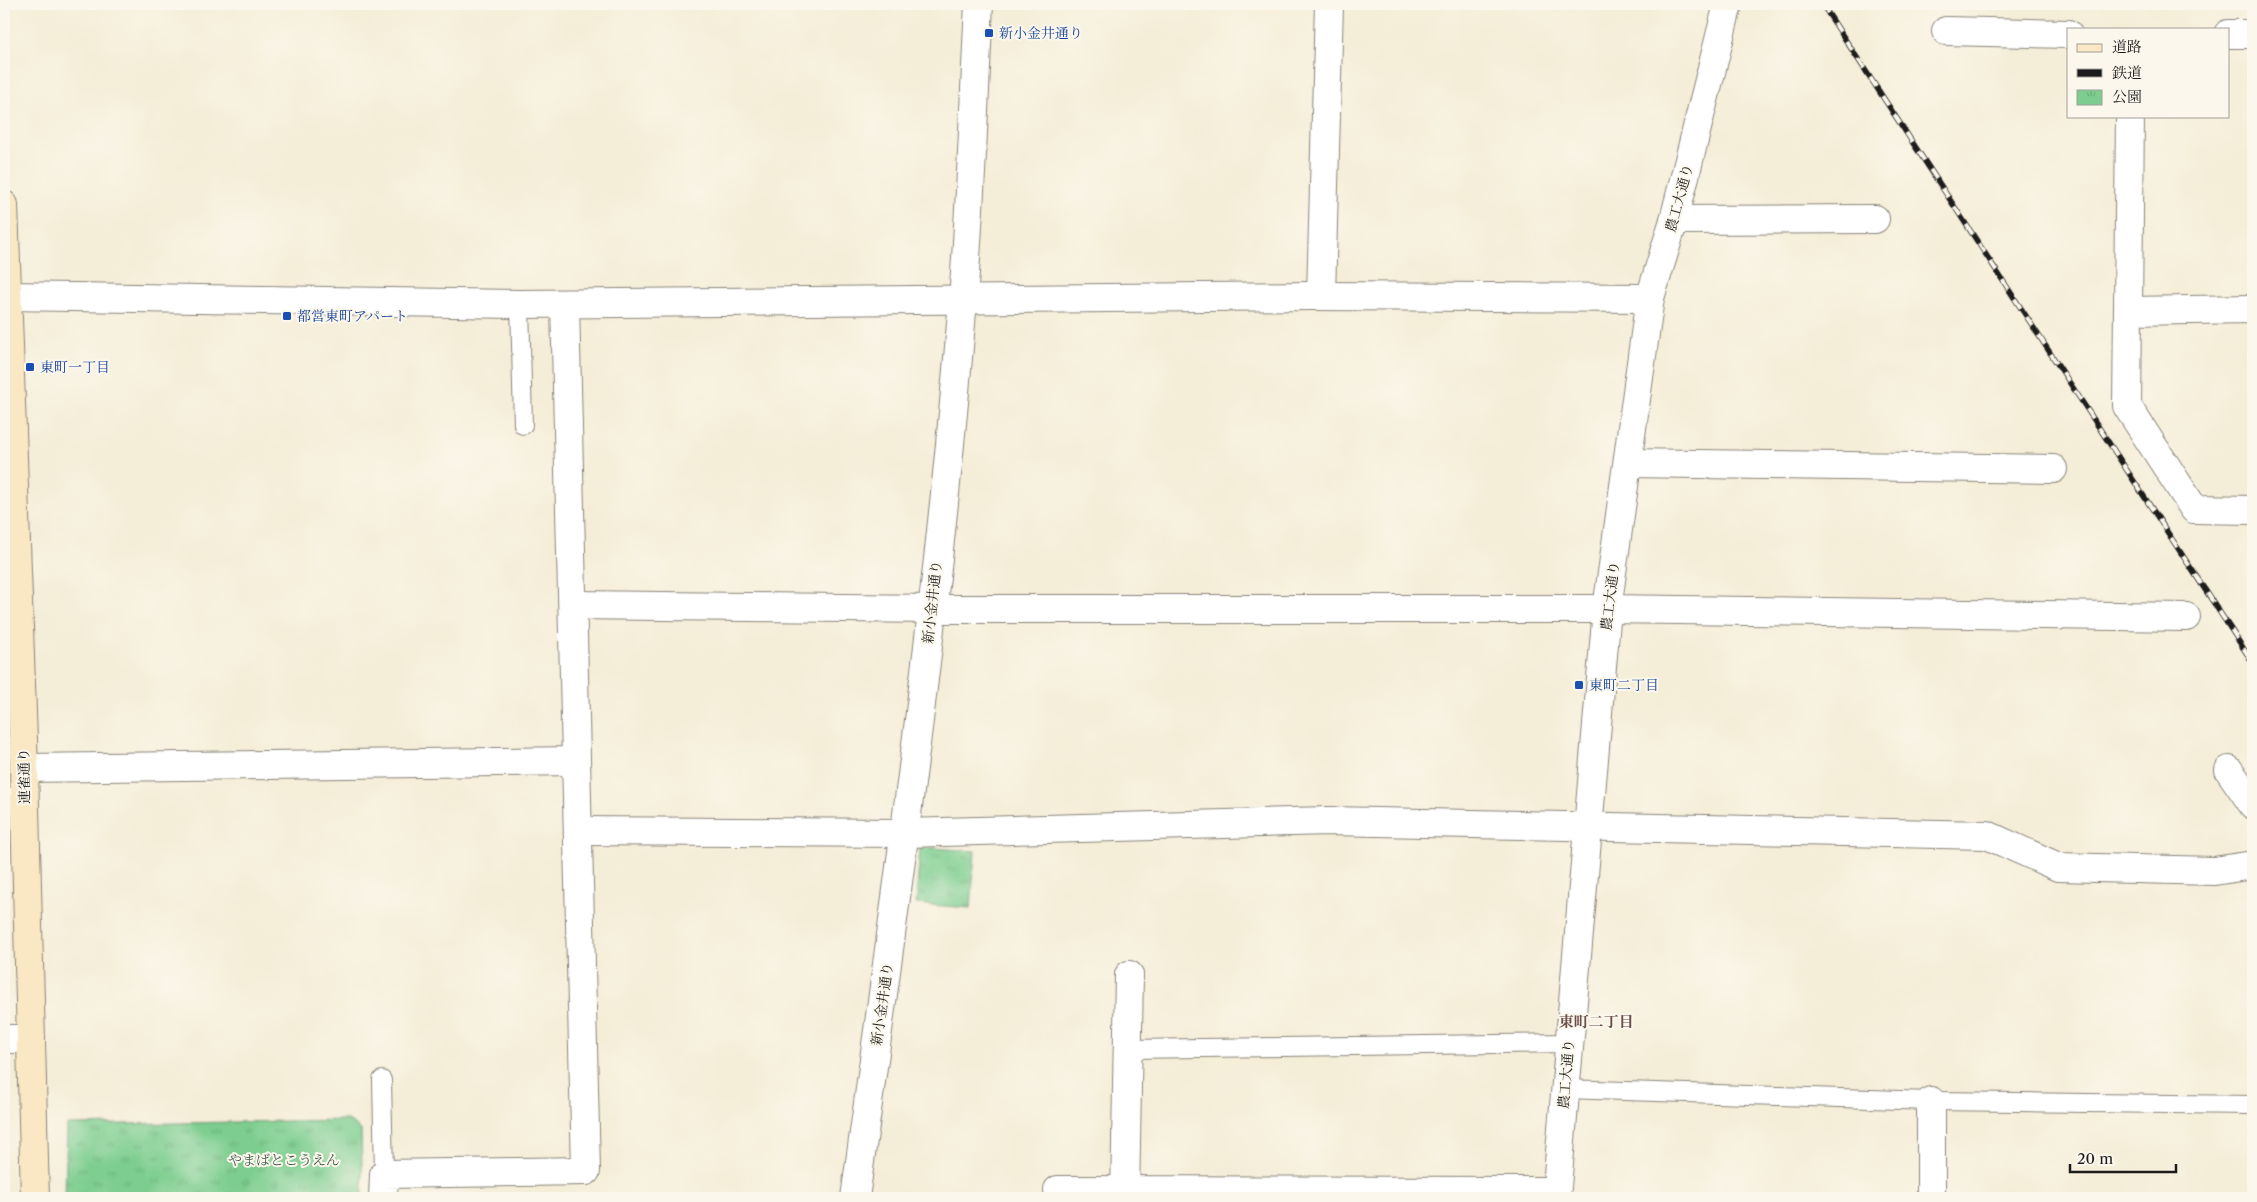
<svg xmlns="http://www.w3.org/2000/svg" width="2257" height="1202" font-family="'Libre Caslon Text','Noto Serif JP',serif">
	<defs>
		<pattern id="park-tufts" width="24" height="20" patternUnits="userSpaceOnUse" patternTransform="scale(1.25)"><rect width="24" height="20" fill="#7ccd8f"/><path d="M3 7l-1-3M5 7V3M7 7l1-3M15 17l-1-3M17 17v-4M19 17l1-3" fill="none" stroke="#6baf7b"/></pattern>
	</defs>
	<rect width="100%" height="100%" fill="#fbf7ec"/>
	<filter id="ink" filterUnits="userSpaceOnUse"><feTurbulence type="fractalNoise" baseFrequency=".02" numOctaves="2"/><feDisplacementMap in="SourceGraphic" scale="10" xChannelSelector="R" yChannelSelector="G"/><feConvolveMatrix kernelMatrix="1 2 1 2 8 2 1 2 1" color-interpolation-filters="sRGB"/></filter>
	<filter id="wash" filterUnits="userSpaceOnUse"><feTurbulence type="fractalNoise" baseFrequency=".0096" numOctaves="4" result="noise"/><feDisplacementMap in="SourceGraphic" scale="20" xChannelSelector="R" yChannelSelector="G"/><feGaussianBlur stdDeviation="1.12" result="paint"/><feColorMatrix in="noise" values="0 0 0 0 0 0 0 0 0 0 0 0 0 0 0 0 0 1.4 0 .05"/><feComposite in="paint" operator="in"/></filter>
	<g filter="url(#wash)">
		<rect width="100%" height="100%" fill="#f4edd7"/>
		<g fill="url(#park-tufts)" stroke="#4c7456">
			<polygon points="920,847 975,851 971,908 916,904"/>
			<polygon points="347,1120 361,1130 363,1198 65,1198 67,1125"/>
		</g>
	</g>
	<g filter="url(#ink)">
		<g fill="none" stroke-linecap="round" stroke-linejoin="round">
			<g stroke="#88847a" stroke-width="20">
				<g id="service">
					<polyline points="520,304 523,425"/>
					<polyline points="1128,1049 1568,1043"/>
					<polyline points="382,1080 384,1174"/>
					<polyline points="1564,1089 1931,1101 2253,1105"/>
				</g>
			</g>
			<g stroke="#88847a" stroke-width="30">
				<g id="minor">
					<polyline points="1946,31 2068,34"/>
					<polyline points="2228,34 2253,34"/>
					<polyline points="2130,116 2127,406 2194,509 2253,510"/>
					<polyline points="1674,220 1875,219"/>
					<polyline points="8,296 520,304 1314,296 1650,298"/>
					<polyline points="1321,296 1329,4"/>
					<polyline points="2128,311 2253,309"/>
					<polyline points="1628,463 2053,469"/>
					<polyline points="573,605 932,609 1607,609 2186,617"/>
					<polyline points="24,768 576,761"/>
					<polyline points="2229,770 2253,805"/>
					<polyline points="4,802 24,802"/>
					<polyline points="578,831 905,833 1329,821 1987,835 2058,867 2214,871 2253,865"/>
					<polyline points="4,1039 31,1039"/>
					<polyline points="1931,1101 1931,1198"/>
					<polyline points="1058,1190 1556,1191"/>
					<polyline points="383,1198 384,1174 586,1171 565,304"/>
					<path d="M855 1198C896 899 939 600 963 299 971 201 974 102 979 4"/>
					<polyline points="1125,1198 1129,975"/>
					<polyline points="1556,1198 1607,609 1650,298 1674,220 1728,4"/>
				</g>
			</g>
			<g stroke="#88847a" stroke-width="30">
				<polyline id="secondary" points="4,205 24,768 35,1198"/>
			</g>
			<use href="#service" stroke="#fff" stroke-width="18"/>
			<use href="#minor" stroke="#fff" stroke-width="28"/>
			<use href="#secondary" stroke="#fae7c3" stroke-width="28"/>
			<g stroke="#1c1c1c" stroke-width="5.5">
				<polyline id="rail" points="1822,4 2253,663"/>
			</g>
			<use href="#rail" stroke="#fbf7ec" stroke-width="4" stroke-dasharray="11" stroke-linecap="butt"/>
		</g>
	</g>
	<g fill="#1a4fb4" stroke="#fbf7ec" stroke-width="2">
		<rect x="984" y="28" width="10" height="10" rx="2.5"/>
		<rect x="282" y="311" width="10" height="10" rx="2.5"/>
		<rect x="25" y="362" width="10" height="10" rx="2.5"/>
		<rect x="1574" y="680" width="10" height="10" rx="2.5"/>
	</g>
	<g text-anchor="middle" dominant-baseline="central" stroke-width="4" stroke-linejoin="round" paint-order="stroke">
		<g font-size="14" fill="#164399" stroke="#fbf7ec" text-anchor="start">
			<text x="999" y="33">新小金井通り</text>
			<text x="297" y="316">都営東町アパート</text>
			<text x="40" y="367">東町一丁目</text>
			<text x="1589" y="685">東町二丁目</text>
		</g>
		<g font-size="14" fill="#1c1c1c" stroke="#fbf7ec">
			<text transform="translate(1679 198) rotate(-75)">農工大通り</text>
			<text transform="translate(1610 596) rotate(-83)">農工大通り</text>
			<text transform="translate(932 602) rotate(-84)">新小金井通り</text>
			<text transform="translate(24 776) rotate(-91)">連雀通り</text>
			<text transform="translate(882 1004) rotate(-82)">新小金井通り</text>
			<text transform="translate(1566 1074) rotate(-85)">農工大通り</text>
		</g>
		<g font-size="14" fill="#3e5a44" stroke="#fbf7ec">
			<text x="284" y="1160">やまばとこうえん</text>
		</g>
		<g font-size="15" font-weight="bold" fill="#694f4b" stroke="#fbf7ec">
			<text x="1596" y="1021">東町二丁目</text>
		</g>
	</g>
	<rect width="2257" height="1202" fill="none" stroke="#fbf7ec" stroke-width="20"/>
	<rect x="2067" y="28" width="162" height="90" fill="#fbf7ec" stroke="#a29f99"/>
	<rect x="2077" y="44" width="25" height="8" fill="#fae7c3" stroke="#a29f99"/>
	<text x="2112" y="52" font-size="15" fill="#1c1c1c">道路</text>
	<rect x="2077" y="69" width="25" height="8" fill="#1c1c1c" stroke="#a29f99"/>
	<text x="2112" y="78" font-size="15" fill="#1c1c1c">鉄道</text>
	<rect x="2077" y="90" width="25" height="15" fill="url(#park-tufts)" stroke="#a29f99"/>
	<text x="2112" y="102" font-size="15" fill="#1c1c1c">公園</text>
	<path d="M2070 1164v8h106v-8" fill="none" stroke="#1c1c1c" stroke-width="2.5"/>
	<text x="2077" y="1164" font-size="15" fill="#1c1c1c" stroke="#fbf7ec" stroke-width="4" paint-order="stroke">20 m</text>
</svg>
